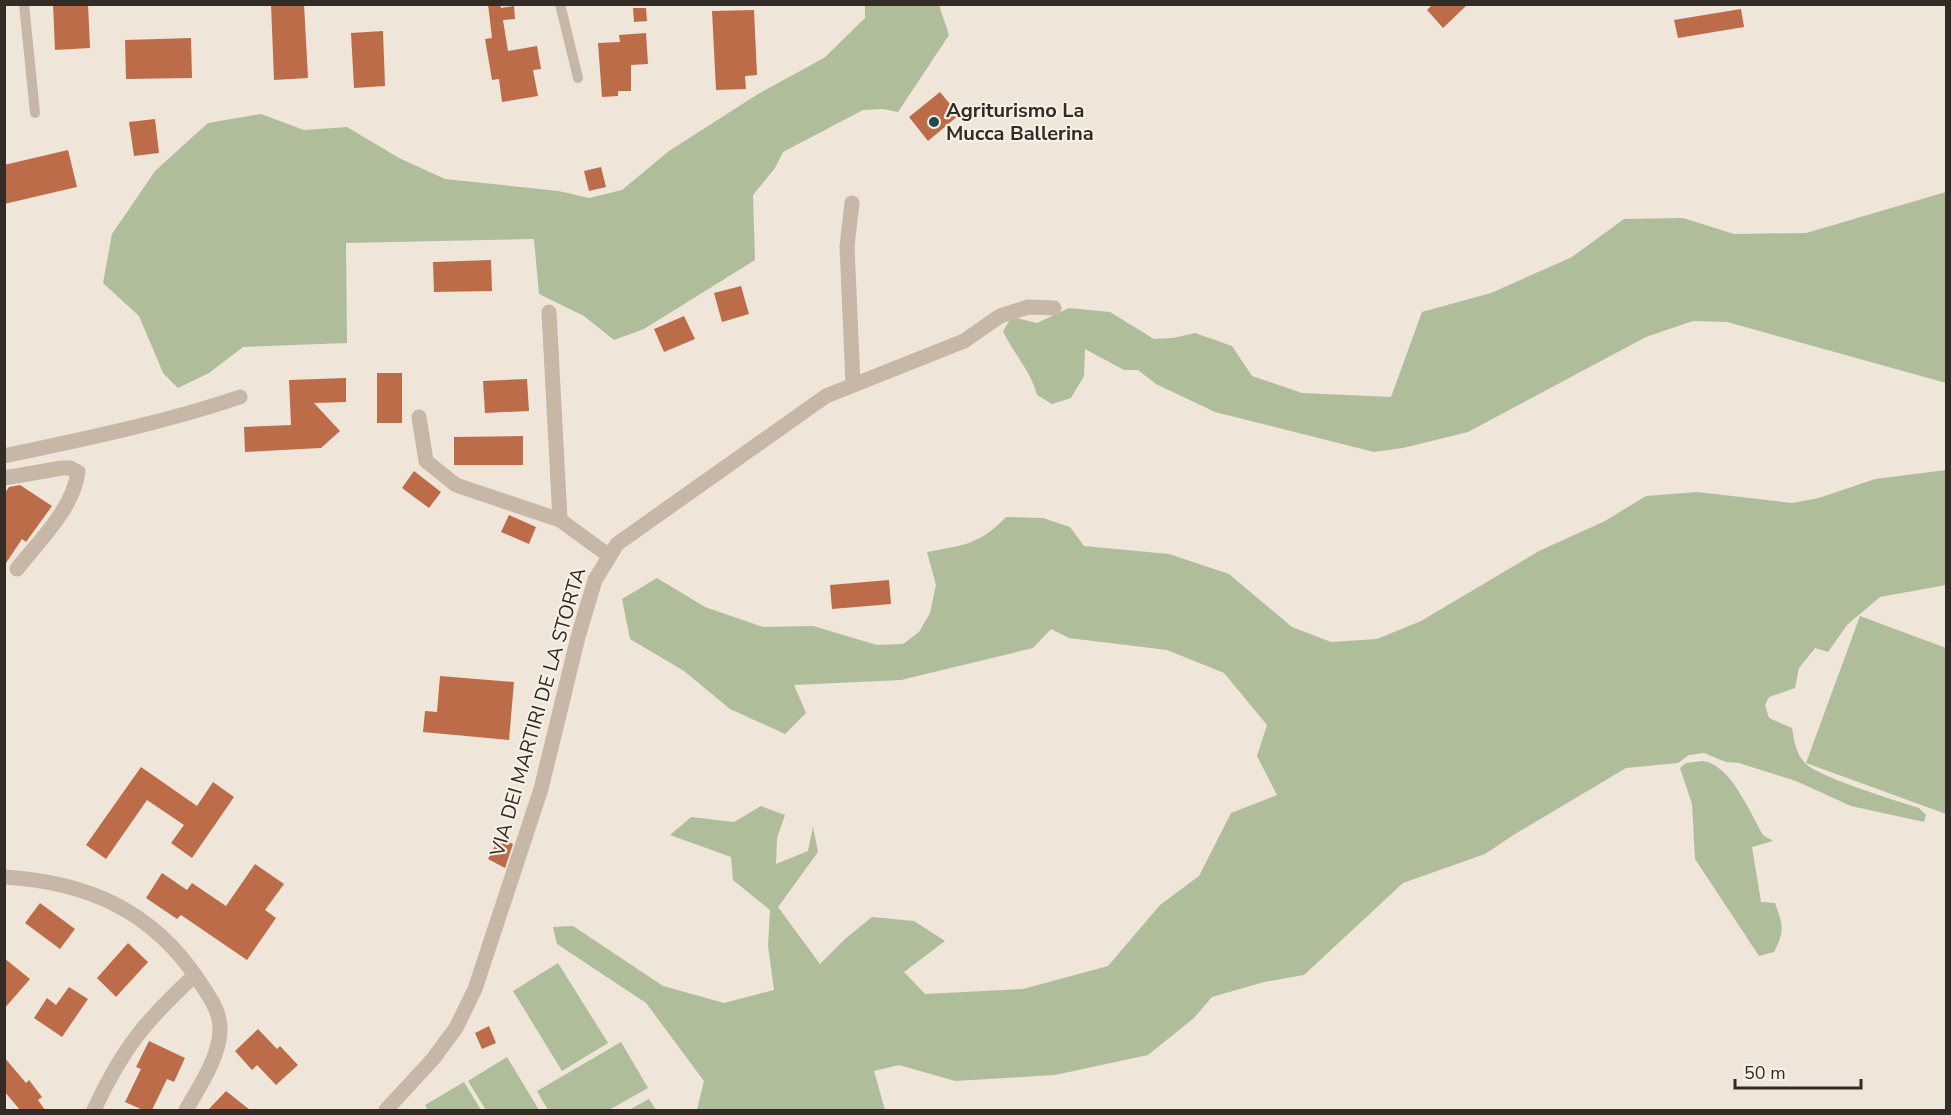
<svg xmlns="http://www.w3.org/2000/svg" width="1951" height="1115" font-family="'Nunito Sans',sans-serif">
	<rect width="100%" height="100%" fill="#efe6d9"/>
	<g fill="#afbd9a">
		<polygon points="865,5 939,5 949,35 898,112 883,109 863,110 783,152 775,168 753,195 755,260 644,329 614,340 584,316 539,294 534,239 346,243 347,343 243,347 209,373 178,388 163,373 139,316 103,283 112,234 155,171 208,123 261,114 304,130 347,127 399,158 445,179 559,191 589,198 622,190 669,151 758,94 824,58 865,18"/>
		<path d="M1946 192V383L1727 322 1693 321 1646 337 1468 432 1403 448 1374 452 1215 412 1156 384 1138 370H1124L1085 349 1084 376 1071 398 1052 404 1037 395C1030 369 1014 355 1003 331L1012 317 1037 323 1069 308 1110 312 1154 339 1173 338 1195 333 1232 346 1252 376 1302 393 1391 397 1422 312 1491 293 1572 257 1624 219 1683 218 1734 234 1806 233Z"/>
		<path d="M1946 470V585L1880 597 1847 625 1828 652 1815 648 1799 668 1795 688 1769 697 1765 705 1769 718 1792 728C1794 740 1796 754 1805 763 1818 777 1897 801 1919 808L1926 815 1924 822 1851 806 1796 781 1739 763 1726 762 1704 753 1689 755 1678 763 1626 768 1515 834 1485 854 1403 883 1304 975 1264 982 1212 997 1194 1018 1148 1055 1055 1075 955 1081 899 1065 874 1071 885 1110H697L704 1081 646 1003 557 944 553 927 573 926 663 986 724 1003 774 990 768 946 770 910 733 880 731 857 670 835 691 817 734 822 761 806 785 815 777 838 776 864 808 851 813 827 818 852 778 907 820 964 845 939 872 917 914 921 945 941 904 972 925 994 1023 989 1108 966 1160 905 1199 876 1231 813 1277 795 1257 756 1267 725 1224 673 1167 650 1069 638 1051 629 1033 648 901 680 794 685 806 713 785 734 730 709 684 671 630 639 622 599 657 578 705 607 763 627 813 626 877 645 903 644 919 632 930 613 936 585 927 552C964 545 979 545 1006 517L1043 518 1070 527 1084 546 1169 554 1229 574 1292 627 1331 642 1377 639 1421 621 1539 551 1605 521 1646 496 1697 492 1792 503 1819 498 1875 479Z"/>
		<polygon points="1860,616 1946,648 1946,814 1806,763"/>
		<path d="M1703 761C1731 765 1749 811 1763 835L1773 841 1752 847 1761 902 1775 903C1783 925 1785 931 1774 952L1759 956 1695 859 1692 804 1680 768 1686 763Z"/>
		<polygon points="558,963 608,1043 562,1071 513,991"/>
		<polygon points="621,1042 648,1088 609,1110 548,1110 537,1091"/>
		<polygon points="507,1057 539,1110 486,1110 468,1081"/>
		<polygon points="464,1082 481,1110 428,1110 425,1105"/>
		<polygon points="649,1099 656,1110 629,1110"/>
	</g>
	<g fill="#bd6c49">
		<polygon points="53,4 88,4 90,48 55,50"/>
		<polygon points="271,4 304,4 308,78 274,80"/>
		<polygon points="488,4 500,4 501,8 514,6 515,19 503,20 508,51 537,46 541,69 533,70 538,96 502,102 499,79 492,80 485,39 492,38"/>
		<polygon points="1433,4 1468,4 1443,28 1427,10"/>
		<polygon points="633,8 646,8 647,21 634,22"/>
		<polygon points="1741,9 1744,27 1678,38 1674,20"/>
		<polygon points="754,10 757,75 745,76 746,89 716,90 712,11"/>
		<polygon points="383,31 385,86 354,88 351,33"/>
		<polygon points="646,33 648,64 631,65 631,91 618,91 618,96 602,97 598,43 620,42 619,35"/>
		<polygon points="191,38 192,78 126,79 125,40"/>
		<polygon points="940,92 959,115 928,141 909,117"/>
		<polygon points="155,119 159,153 134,156 129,122"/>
		<polygon points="68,150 77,187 4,204 4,165"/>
		<polygon points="601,167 606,187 589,191 584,171"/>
		<polygon points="491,260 492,291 434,292 433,262"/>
		<polygon points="741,286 749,314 722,322 714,293"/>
		<polygon points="684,316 695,339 664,352 654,329"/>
		<rect x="377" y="373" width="25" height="50"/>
		<polygon points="346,378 346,402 314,403 340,431 321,448 245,452 244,427 291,425 289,380"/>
		<polygon points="527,379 529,411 485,413 483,381"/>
		<polygon points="523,436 523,465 454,465 454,437"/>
		<polygon points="414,471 441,492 429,508 402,488"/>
		<polygon points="20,485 52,506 26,542 22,539 4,566 4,494 9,487"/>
		<polygon points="509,515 536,527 529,544 501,532"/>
		<polygon points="889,580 891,604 832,609 830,585"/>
		<polygon points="440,676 514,682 509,740 423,732 425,711 437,712"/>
		<polygon points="141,767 197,806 213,782 234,797 192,858 171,843 184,825 147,800 106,859 86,845"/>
		<polygon points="499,838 513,844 505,868 488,859"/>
		<polygon points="255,864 284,884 265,910 276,918 247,960 181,915 177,919 146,898 162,873 187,890 192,883 226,906"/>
		<polygon points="40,903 75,929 60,949 25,923"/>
		<polygon points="128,943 148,962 116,997 97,978"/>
		<polygon points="4,958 30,979 4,1009"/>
		<polygon points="69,987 88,999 62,1037 34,1018 47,998 56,1005"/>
		<polygon points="489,1026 496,1043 482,1049 475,1033"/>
		<polygon points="258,1029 277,1049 280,1046 298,1065 276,1085 257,1065 252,1070 235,1051"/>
		<polygon points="149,1041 185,1058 174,1082 167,1079 152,1110 143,1110 125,1102 141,1069 136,1067"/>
		<polygon points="4,1057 26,1083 29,1080 42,1097 38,1100 45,1110 20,1110 4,1091"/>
		<polygon points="226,1091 250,1110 208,1110"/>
	</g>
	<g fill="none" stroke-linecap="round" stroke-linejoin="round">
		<g stroke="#c6b7a6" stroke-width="10">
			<polyline points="24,4 35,113"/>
			<polyline points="560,4 578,78"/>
		</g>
		<g stroke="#c6b7a6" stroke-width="15">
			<polyline points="852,203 847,246 853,384"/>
			<polyline points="549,312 560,520"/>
			<polyline points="419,417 426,461 456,485 560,520 608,555"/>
			<path d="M4 456C84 439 163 423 240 397"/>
			<path d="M4 478 62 468H70L78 472C73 509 39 541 17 569"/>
			<path d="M4 877C87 882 152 910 199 981 209 996 221 1012 220 1031 219 1058 199 1087 186 1110"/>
			<path d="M94 1110C122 1049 146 1020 195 975"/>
			<polyline points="386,1110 433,1059 456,1028 475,989 541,789 578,637 595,580 617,544 826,396 964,341 1000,316 1028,307 1054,308"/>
		</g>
	</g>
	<circle fill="#1f4a51" stroke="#f7f0e5" stroke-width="2" cx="934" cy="122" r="6"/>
	<g text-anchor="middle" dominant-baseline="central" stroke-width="4.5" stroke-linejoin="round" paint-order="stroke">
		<g font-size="20" font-weight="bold" fill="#332b26" stroke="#f7f0e5" text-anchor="start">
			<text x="946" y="110">Agriturismo La<tspan x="946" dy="23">Mucca Ballerina</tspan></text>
		</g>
		<g font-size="20" fill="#332b26" stroke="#f7f0e5">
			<text transform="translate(538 712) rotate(-74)">VIA DEI MARTIRI DE LA STORTA</text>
		</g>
	</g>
	<rect width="1951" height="1115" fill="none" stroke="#332b26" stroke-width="12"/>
	<path d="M1735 1079v9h126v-9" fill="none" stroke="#332b26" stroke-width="3"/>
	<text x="1744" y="1079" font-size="18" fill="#332b26" stroke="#f7f0e5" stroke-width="4.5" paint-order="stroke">50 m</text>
</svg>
